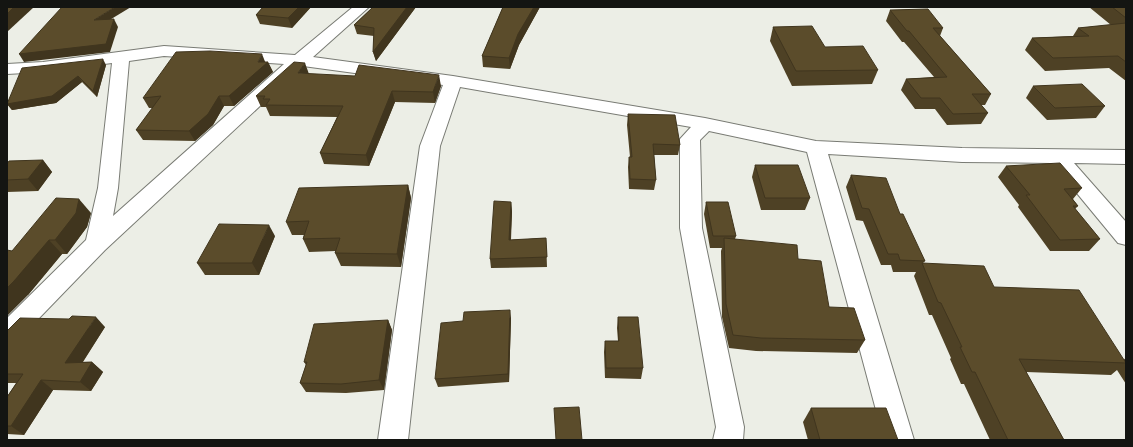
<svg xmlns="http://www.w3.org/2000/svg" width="1133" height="447" font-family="Mulish,sans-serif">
	<rect width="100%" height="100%" fill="#eceee6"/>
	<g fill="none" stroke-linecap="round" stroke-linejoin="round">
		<g stroke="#797b74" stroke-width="2">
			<path id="minor" d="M353 7H369L313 57 453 76 705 118 816 141 962 148 1126 150V164L1074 163 1126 222V245L1118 243 1052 163 962 162 828 154 914 440H884L807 152 709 131 700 140 702 228 744 427 743 440H713L716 427 680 228V139L691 127 460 87 440 146 408 440H378L420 146 443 85 303 66 105 250 16 342 7 345V318L86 240 98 188 112 63 43 72 7 74V64L43 62 164 46 295 55ZM164 56 284 64 113 216 118 188 129 61Z"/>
		</g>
		<use href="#minor" fill="#fff" fill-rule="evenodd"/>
	</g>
	<g fill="#4e4125">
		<polygon points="263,7 311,7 292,28 260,24 256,15"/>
		<polygon points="373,7 416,7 376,61 373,52 374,36 357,34 354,25"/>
		<polygon points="503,7 540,7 519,45 510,69 483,67 482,56"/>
		<polygon points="1089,7 1126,7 1126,81 1109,68 1045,71 1025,50 1032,38 1073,36 1078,28 1111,25"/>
		<polygon points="890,10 943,28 940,36 991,94 985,105 981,105 988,113 981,124 947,125 935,109 915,109 901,90 906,79 934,77 904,42 902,42 886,21"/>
		<polygon points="773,27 878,70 872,84 792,86 770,41"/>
		<polygon points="265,62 268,62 273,72 234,106 224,106 213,125 195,141 143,140 136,130 153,108 149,108 143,98"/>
		<polygon points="106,65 97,97 82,82 56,103 12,110 7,104"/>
		<polygon points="309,74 441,86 435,103 395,102 369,166 324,164 320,153 337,117 270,116 266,107 261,107 256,96"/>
		<polygon points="1033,86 1105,106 1096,118 1047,120 1026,98"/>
		<polygon points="628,114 680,145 678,155 654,155 656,180 654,190 629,189 628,167 629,157 630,157 627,125"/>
		<polygon points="43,160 52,172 38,191 7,192 7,164"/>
		<polygon points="755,165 810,198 805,210 761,210 752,177"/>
		<polygon points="1006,166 1082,188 1073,199 1078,206 1075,209 1100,239 1089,251 1050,251 1018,207 1019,205 998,177"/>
		<polygon points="851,175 900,214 925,261 923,263 994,287 1123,360 1126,358 1126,384 1117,370 1111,375 1026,372 1064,440 990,440 964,384 961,384 950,359 951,358 932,315 929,315 914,276 916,272 893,272 891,265 881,265 863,221 856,220 846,187"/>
		<polygon points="408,185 411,198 401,267 341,266 335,253 336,251 309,252 303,239 304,235 292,235 286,222"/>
		<polygon points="511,202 512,212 511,240 546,238 547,267 491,268 490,259"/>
		<polygon points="706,202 736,236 735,239 798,259 829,307 865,340 857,353 756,351 729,348 722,317 721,251 722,248 710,248 704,214"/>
		<polygon points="91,213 87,227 67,254 62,254 28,295 12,251"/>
		<polygon points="275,236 259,275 205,275 197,263"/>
		<polygon points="618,317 643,368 641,379 605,378 604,352 605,341 618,341 617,328"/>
		<polygon points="511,318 509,382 438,387 435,379 463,321"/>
		<polygon points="388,320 392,330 384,390 346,393 306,392 300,383 306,365 304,362"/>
		<polygon points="105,327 83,362 92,362 103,372 91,391 53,390 24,435 7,434 7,397 16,383 7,383 7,331"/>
		<polygon points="811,408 898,440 808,440 803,422"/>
	</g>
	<g fill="#40351e">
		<polygon points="14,7 34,7 7,32 7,14"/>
		<polygon points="115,7 131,7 98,27 94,20"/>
		<polygon points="299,7 311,7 292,28 288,18"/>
		<polygon points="407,7 416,7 376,61 373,52"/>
		<polygon points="534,7 540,7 519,45 510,69 509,58 518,34"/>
		<polygon points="114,19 118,27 110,52 24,62 19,54"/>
		<polygon points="262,54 266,64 268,62 273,72 234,106 229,96 258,62"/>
		<polygon points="103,59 106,65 97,97 93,91"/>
		<polygon points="305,63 309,74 298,73"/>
		<polygon points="439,75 441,86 435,103 433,92"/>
		<polygon points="78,76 82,82 56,103 12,110 7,104"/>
		<polygon points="392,91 395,102 369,166 366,155"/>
		<polygon points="219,96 224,106 213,125 195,141 189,131"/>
		<polygon points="43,160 52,172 38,191 28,179"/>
		<polygon points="408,185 411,198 401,267 397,254"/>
		<polygon points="79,199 91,213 87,227 67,254 55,240"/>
		<polygon points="511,202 512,212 510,249 509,240"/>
		<polygon points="269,225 275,236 259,275 252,263"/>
		<polygon points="49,240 62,254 28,295 7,316 7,288"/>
		<polygon points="510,310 511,318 509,382 508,374"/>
		<polygon points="96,317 105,327 76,372 65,363"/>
		<polygon points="388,320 392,330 384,390 379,380"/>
		<polygon points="92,362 103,372 91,391 80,382"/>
		<polygon points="41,380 53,390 24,435 11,426"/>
	</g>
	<g fill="#5b4c2b" stroke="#40351e">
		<polygon points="7,7 14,7 7,14"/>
		<polygon points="62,7 115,7 94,20 114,19 106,44 19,54"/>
		<polygon points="263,7 299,7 288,18 256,15"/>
		<polygon points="373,7 407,7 373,52 374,28 354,25"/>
		<polygon points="503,7 534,7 518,34 509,58 482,56"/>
		<polygon points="1112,7 1126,7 1126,18"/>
		<polygon points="928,9 943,28 933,28 991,94 972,94 988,113 953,114 940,98 921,98 906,79 947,77 909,31 907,31 890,10"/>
		<polygon points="1126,23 1126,62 1118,56 1053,58 1032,38 1089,36 1078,28"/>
		<polygon points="812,26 825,47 863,46 878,70 796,71 773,27"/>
		<polygon points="210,51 262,54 258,62 268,62 229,96 219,96 208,114 189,131 136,130 161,96 143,98 176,52"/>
		<polygon points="103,59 93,91 78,76 52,96 7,104 22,68"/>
		<polygon points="294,62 305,63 298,73 355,76 359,65 439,75 433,92 392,91 366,155 320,153 343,106 266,105 270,99 263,99 265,96 256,96"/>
		<polygon points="1082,84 1105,106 1055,108 1033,86"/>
		<polygon points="628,114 675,115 680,145 653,144 656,180 630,179 629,157 632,157"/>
		<polygon points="43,160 28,179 7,180 7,164 9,161"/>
		<polygon points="1060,163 1082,188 1064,189 1078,206 1073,206 1100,239 1060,240 1026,195 1030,195 1006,166"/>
		<polygon points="755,165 798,165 810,198 765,198"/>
		<polygon points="851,175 886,178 900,214 903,214 925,261 900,260 898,254 888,254 869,209 862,208"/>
		<polygon points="408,185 397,254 335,253 340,238 303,239 309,221 286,222 299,188"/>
		<polygon points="56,198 79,199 76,213 55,240 49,240 14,281 7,288 7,250 12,251"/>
		<polygon points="494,201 511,202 509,240 546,238 547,257 490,259"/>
		<polygon points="706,202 728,202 736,236 713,236"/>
		<polygon points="219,224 269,225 252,263 197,263"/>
		<polygon points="724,238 797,245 798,259 821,261 829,307 854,308 865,340 761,338 733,335 726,304"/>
		<polygon points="922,263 984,266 994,287 1079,290 1126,363 1019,359 1064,440 1008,440 975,372 972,372 960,347 962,347 941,303 938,302"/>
		<polygon points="510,310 508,374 435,379 441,323 463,321 464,312"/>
		<polygon points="72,316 96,317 65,363 92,362 80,382 41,380 11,426 7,426 7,397 23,374 7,374 7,331 20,318 69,319"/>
		<polygon points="618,317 638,317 643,368 606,368 605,341 619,341"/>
		<polygon points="388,320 379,380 341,384 300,383 307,362 304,362 314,324"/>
		<polygon points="579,407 582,440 556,440 554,408"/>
		<polygon points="811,408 886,408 898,440 820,440"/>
	</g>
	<rect width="1133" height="447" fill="none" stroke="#141512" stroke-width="16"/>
</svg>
